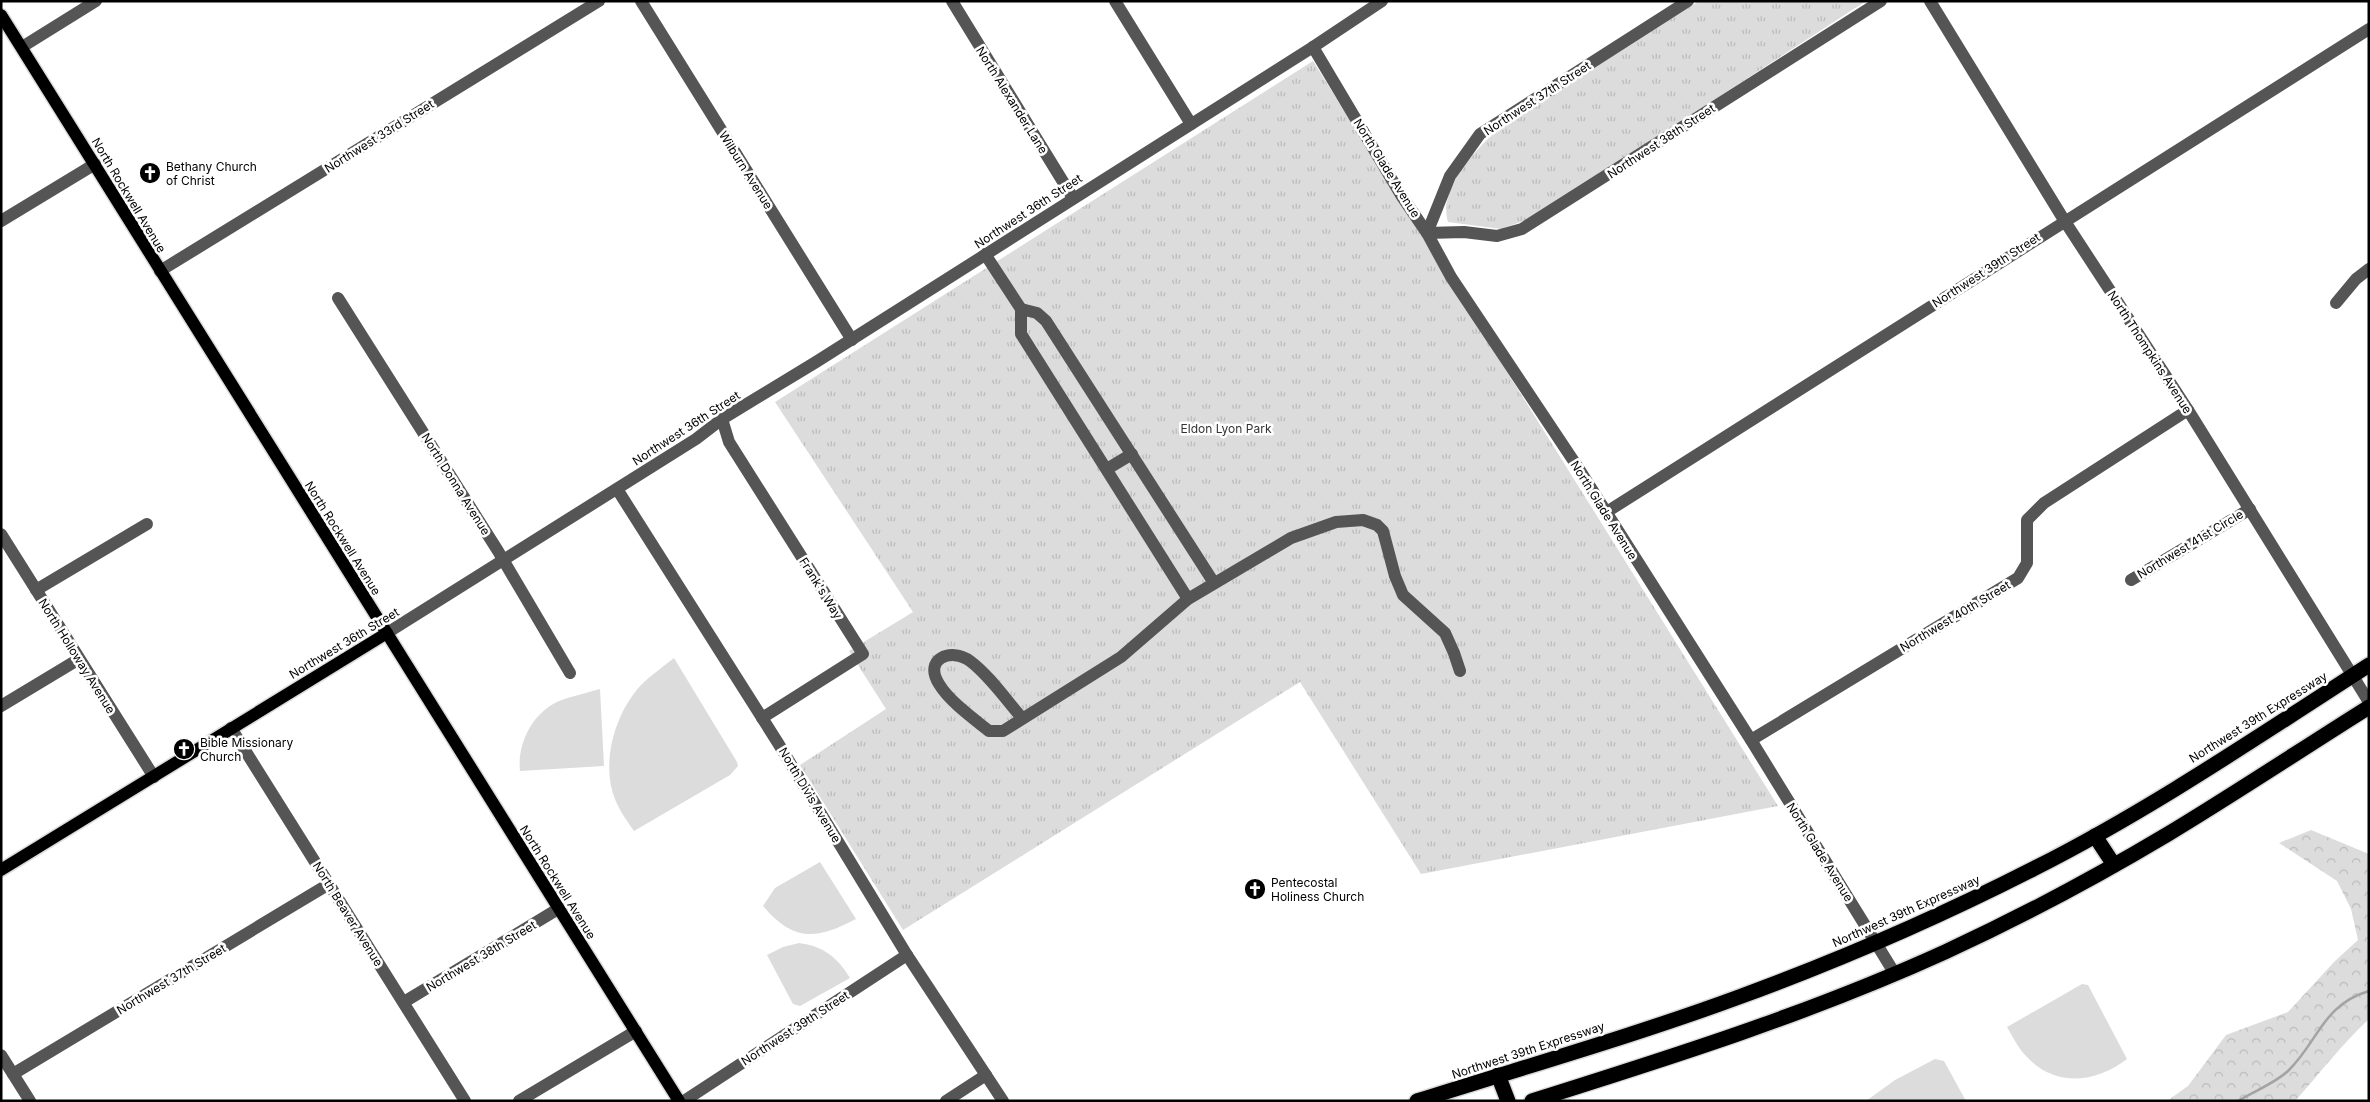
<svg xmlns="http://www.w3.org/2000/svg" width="2370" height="1102" font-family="Inter,sans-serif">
	<defs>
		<pattern id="grass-tufts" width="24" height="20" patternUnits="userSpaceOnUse" patternTransform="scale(1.25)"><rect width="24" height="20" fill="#dcdcdc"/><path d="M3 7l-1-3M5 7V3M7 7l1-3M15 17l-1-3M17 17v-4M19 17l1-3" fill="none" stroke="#bbb"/></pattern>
		<pattern id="forest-crowns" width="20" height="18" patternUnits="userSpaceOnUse" patternTransform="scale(1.25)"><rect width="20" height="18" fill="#dcdcdc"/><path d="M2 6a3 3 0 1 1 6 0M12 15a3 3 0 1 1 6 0" fill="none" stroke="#bbb"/></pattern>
	</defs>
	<rect width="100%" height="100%" fill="#fff"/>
	<g fill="url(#grass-tufts)">
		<path d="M1699 1H1866L1534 217 1501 229 1448 222C1437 187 1479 146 1502 126Z"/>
		<polygon points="1313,61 1778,806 1421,874 1300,682 903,930 800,765 886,709 849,651 913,612 775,402"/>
	</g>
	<path fill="url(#forest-crowns)" d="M2311 830 2369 854V1019C2342 1044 2320 1073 2295 1101H2167L2188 1086 2226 1035 2288 1012 2335 961 2358 940 2351 909 2337 881 2279 843Z"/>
	<g fill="#dcdcdc">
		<path d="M674 658 737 762 738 766 730 775 634 831C625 818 616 806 612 790 603 755 617 711 641 685 651 675 663 667 674 658Z"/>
		<path d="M600 689 604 766 520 771C517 744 532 713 559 701 572 696 587 693 600 689Z"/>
		<path d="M820 862 856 919C816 940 794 942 763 906L775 888Z"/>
		<path d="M799 943C823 946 837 957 850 978L800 1006 793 1004 767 955 783 947Z"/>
		<path d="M2082 984 2088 985 2127 1059C2096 1083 2055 1088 2026 1056 2018 1048 2013 1037 2007 1027Z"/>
		<polygon points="1935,1059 1944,1061 1966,1101 1866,1101 1895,1080"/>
	</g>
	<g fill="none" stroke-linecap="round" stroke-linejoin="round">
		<path stroke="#a3a3a3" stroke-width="2.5" d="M2238 1101C2254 1091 2274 1084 2288 1071 2319 1041 2322 1005 2369 991"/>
		<g stroke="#dbdbdb" stroke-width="15">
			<g id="major">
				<polyline points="1,15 679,1101"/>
				<polyline points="1,870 387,633"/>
			</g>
		</g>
		<g stroke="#dbdbdb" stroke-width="18">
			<g id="highway">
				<polyline points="2095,836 2114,865"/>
				<polyline points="1498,1075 1508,1101"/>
				<path d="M1417 1101C1524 1067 1633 1036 1739 997 1840 960 1939 917 2035 868 2150 810 2260 735 2369 665"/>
				<path d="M1532 1101C1672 1057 1811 1013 1945 952 2021 917 2096 877 2168 834 2236 793 2302 749 2369 707"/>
			</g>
		</g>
		<g stroke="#555" stroke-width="12">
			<polyline points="641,1 852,340"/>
			<polyline points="952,1 1073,198"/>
			<polyline points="1115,1 1191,124"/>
			<polyline points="1688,1 1480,134 1450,176 1427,233 1464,232 1497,236 1522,229 1881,1"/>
			<polyline points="1930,1 2064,220 2188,410 2369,702"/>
			<polyline points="22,47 96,1"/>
			<polyline points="1313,47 1401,195 1427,233 1451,277 1577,466 1751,740 1895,974"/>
			<polyline points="1,221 95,164"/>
			<polyline points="985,254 1021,309 1021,334 1188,599"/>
			<polyline points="160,271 599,1"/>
			<polyline points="338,298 498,551 570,673"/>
			<polyline points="2336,303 2356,279 2369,269"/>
			<polyline points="1021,309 1037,313 1046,321 1214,583"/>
			<polyline points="722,419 729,442 863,654 762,718"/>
			<polyline points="1107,469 1132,454"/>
			<polyline points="617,489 778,743 907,955 1003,1101"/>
			<polyline points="1605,513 2369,29"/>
			<polyline points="1,534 154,777"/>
			<polyline points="2131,580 2250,509"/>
			<polyline points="36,590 147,524"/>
			<polyline points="387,633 696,439 722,419 816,362 1313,47 1382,1"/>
			<polyline points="1,706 79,659"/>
			<path d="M1022 718C1006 700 990 676 970 661 951 647 923 659 939 684 949 701 974 719 989 731H1003L1121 657 1188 599 1291 538 1336 522 1363 520 1377 525 1383 531 1395 576 1403 595 1445 633 1454 653 1460 671"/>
			<polyline points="231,728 465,1101"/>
			<polyline points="1751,740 2018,578 2027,563 2027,520 2044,503 2188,410"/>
			<polyline points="404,1002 558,909"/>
			<polyline points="1,1055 30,1101"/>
			<polyline points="13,1074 329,884"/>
			<polyline points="519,1101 636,1031"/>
			<polyline points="684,1101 907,955"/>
			<polyline points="946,1101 986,1075"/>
		</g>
		<use href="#major" stroke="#000" stroke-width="12"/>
		<use href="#highway" stroke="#000" stroke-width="15"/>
	</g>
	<defs>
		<g id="church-disc" transform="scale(1.125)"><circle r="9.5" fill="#000" stroke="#fff"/><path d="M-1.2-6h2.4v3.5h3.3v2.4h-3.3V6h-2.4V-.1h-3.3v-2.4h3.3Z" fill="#fff"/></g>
	</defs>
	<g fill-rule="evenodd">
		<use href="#church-disc" x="150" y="173"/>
		<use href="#church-disc" x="184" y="749"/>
		<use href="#church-disc" x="1255" y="889"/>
	</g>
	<g text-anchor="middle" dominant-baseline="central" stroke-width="5" stroke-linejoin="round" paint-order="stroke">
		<g font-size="12" fill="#000" stroke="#fff">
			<text transform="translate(1537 98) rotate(-33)">Northwest 37th Street</text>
			<text transform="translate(1012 100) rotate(58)">North Alexander Lane</text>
			<text transform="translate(379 136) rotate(-32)">Northwest 33rd Street</text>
			<text transform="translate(1661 141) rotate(-33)">Northwest 38th Street</text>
			<text transform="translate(1387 168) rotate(58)">North Glade Avenue</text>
			<text transform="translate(746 170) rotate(58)">Wilburn Avenue</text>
			<text transform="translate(129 195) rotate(59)">North Rockwell Avenue</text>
			<text transform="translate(1028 211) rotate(-33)">Northwest 36th Street</text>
			<text transform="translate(1986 270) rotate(-33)">Northwest 39th Street</text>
			<text transform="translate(2150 352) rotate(57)">North Thompkins Avenue</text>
			<text transform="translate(686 428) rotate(-33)">Northwest 36th Street</text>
			<text transform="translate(456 484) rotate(58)">North Donna Avenue</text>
			<text transform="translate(1604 510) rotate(58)">North Glade Avenue</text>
			<text transform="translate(343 538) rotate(58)">North Rockwell Avenue</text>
			<text transform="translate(2190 544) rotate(-31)">Northwest 41st Circle</text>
			<text transform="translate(821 588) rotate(58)">Frank's Way</text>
			<text transform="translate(1955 616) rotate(-31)">Northwest 40th Street</text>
			<text transform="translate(344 643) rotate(-31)">Northwest 36th Street</text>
			<text transform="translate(77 656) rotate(58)">North Holloway Avenue</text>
			<text transform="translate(2258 717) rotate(-32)">Northwest 39th Expressway</text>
			<text transform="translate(810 795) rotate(59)">North Divis Avenue</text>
			<text transform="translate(1820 852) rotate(58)">North Glade Avenue</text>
			<text transform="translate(558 882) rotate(58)">North Rockwell Avenue</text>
			<text transform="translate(1906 911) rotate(-24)">Northwest 39th Expressway</text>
			<text transform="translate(348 914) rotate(58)">North Beaver Avenue</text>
			<text transform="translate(481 956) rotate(-31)">Northwest 38th Street</text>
			<text transform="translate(171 979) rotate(-31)">Northwest 37th Street</text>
			<text transform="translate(795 1028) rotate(-33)">Northwest 39th Street</text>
			<text transform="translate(1528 1050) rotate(-18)">Northwest 39th Expressway</text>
		</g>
		<g font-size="12" fill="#000" stroke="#fff" text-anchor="start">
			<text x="166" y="166">Bethany Church<tspan x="166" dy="14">of Christ</tspan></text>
			<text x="200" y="742">Bible Missionary<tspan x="200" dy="14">Church</tspan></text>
			<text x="1271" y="882">Pentecostal<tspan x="1271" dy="14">Holiness Church</tspan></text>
		</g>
		<g font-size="12" fill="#333" stroke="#fff">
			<text x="1226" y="428">Eldon Lyon Park</text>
		</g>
	</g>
	<rect width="2370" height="1102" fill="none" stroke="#000000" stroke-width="5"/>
</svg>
